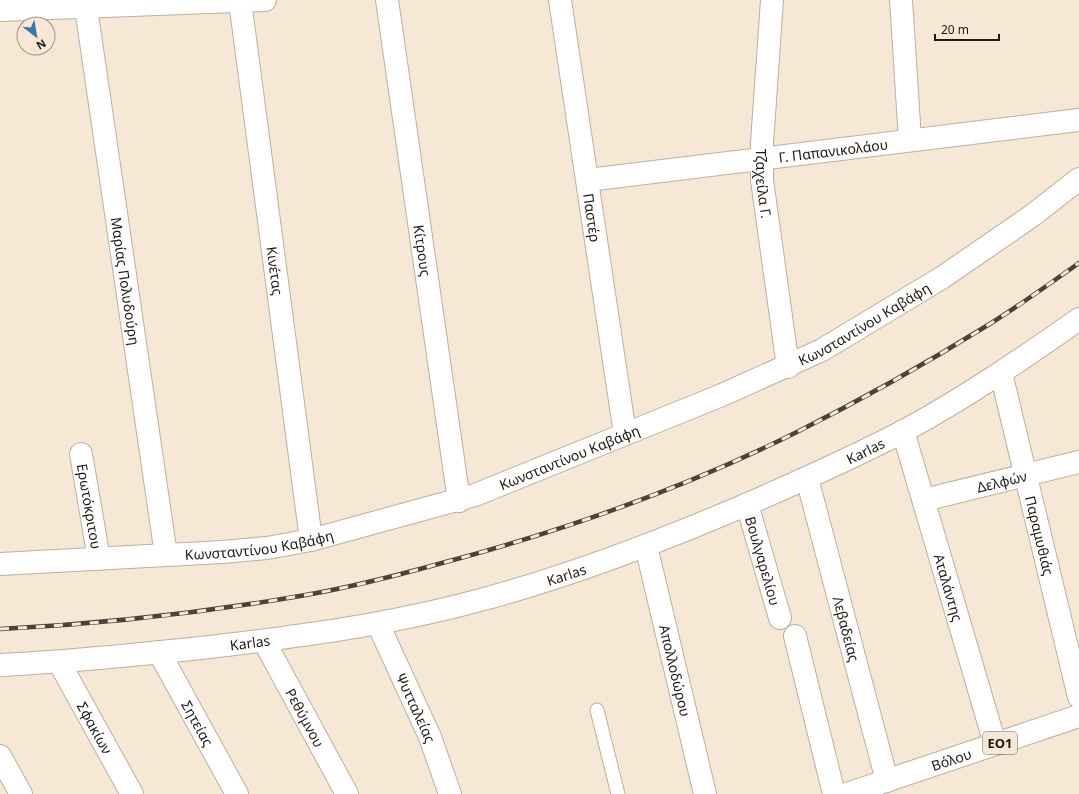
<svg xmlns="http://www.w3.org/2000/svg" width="1079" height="794" font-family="'Noto Sans',sans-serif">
	<rect width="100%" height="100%" fill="#f7e7d5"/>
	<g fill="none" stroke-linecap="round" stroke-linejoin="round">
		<g stroke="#beaf9e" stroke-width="15">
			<polyline id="service" points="597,710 618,794"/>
		</g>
		<g stroke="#beaf9e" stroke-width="24">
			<g id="minor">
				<path id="s1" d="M387 0 459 501"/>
				<path id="s2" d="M560 0 625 434"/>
				<path id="s3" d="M772 0 762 143V180L788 367"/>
				<polyline points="901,0 910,140"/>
				<path id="s4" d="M240 1 311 540"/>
				<path id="s5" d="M86 8 166 555"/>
				<polyline points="0,10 265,0"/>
				<path id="s6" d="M588 180 1079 120"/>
				<path id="s7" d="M1001 373 1079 697"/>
				<path id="s8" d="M903 431 995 744"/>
				<path id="s9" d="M81 454 99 559"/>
				<path id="s10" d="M807 478 887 781"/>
				<path id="s11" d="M924 500 1079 462"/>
				<path id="s12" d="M747 504 780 618"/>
				<path id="s13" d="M646 546 705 794"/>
				<path id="s14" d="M0 564 222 552 267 548 311 540 475 495 722 395 822 350 943 277 1033 215 1079 179"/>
				<path id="s15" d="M378 624 430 737 450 794"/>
				<polyline points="795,636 834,794"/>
				<path id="s16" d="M264 641 347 794"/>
				<path id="s17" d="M159 652 237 794"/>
				<path id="s18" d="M59 662 132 794"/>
				<path id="s19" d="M0 665C67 662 134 655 201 648 295 637 389 625 480 600 575 575 667 539 757 500 807 478 856 456 904 431 965 398 1022 359 1079 319"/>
				<polyline points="0,756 21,794"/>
			</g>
		</g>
		<g stroke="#beaf9e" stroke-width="24">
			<g id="primary">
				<path id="s20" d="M847 794 1079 716"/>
			</g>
		</g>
		<use href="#service" stroke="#fff" stroke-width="13"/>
		<use href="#minor" stroke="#fff" stroke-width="22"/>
		<use href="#primary" stroke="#fff" stroke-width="22"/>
		<g stroke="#4b433b" stroke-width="4.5">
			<path id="rail" d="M0 629C100 624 201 613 300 596 348 588 395 576 442 563 563 531 682 489 795 433 861 400 925 364 988 325 1019 306 1049 284 1079 263"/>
		</g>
		<use href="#rail" stroke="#f7e7d5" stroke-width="3" stroke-dasharray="9" stroke-linecap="butt"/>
	</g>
	<g text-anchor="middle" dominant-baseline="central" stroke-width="3.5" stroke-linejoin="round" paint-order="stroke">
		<rect fill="#f7e7d5" stroke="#5f564c" stroke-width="1" x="983" y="732" width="34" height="22" rx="3"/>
		<g font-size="13" font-weight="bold" fill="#1e1812">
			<text x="1000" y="743">ΕΟ1</text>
		</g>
		<g font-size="14" fill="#1e1812" stroke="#f7e7d5">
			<text stroke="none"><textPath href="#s6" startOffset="247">Γ. Παπανικολάου</textPath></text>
			<text stroke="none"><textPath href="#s3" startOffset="184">Τζαχείλα Γ.</textPath></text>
			<text stroke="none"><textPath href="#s2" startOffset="220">Παστέρ</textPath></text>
			<text stroke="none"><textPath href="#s1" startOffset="253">Κίτρους</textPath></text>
			<text stroke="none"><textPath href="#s4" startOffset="272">Κινέτας</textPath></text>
			<text stroke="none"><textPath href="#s5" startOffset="276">Μαρίας Πολυδούρη</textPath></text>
			<text stroke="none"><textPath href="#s14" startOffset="908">Κωνσταντίνου Καβάφη</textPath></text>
			<text stroke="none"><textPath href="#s19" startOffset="899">Karlas</textPath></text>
			<text stroke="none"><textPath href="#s14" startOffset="584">Κωνσταντίνου Καβάφη</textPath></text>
			<text stroke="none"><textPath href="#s11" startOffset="80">Δελφών</textPath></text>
			<text stroke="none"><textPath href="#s9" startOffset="53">Ερωτόκριτου</textPath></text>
			<text stroke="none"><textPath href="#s7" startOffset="167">Παραμυθιάς</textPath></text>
			<text stroke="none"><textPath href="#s14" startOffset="260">Κωνσταντίνου Καβάφη</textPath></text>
			<text stroke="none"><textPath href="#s12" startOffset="59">Βουλγαρελίου</textPath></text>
			<text stroke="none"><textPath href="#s19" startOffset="575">Karlas</textPath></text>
			<text stroke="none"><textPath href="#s8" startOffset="163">Αταλάντης</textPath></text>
			<text stroke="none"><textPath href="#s10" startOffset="156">Λεβαδείας</textPath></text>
			<text stroke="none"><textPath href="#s19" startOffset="251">Karlas</textPath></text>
			<text stroke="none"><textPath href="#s13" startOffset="128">Απολλοδώρου</textPath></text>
			<text stroke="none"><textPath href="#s15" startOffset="92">Ψυτταλείας</textPath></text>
			<text stroke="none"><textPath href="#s16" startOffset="87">Ρεθύμνου</textPath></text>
			<text stroke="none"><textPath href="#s17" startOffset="81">Σητείας</textPath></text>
			<text stroke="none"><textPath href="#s18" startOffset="75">Σφακίων</textPath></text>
			<text stroke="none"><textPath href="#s20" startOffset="110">Βόλου</textPath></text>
		</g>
	</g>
	<g transform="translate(36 36) rotate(149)"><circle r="19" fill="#f7e7d5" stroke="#a09487"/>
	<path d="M0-3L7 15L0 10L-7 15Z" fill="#3578ae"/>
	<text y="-6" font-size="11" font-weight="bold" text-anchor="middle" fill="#1e1812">N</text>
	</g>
	<path d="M935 34v6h64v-6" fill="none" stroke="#1e1812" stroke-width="2"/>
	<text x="941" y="34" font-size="12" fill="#1e1812" stroke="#f7e7d5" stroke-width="3" paint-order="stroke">20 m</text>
</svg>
